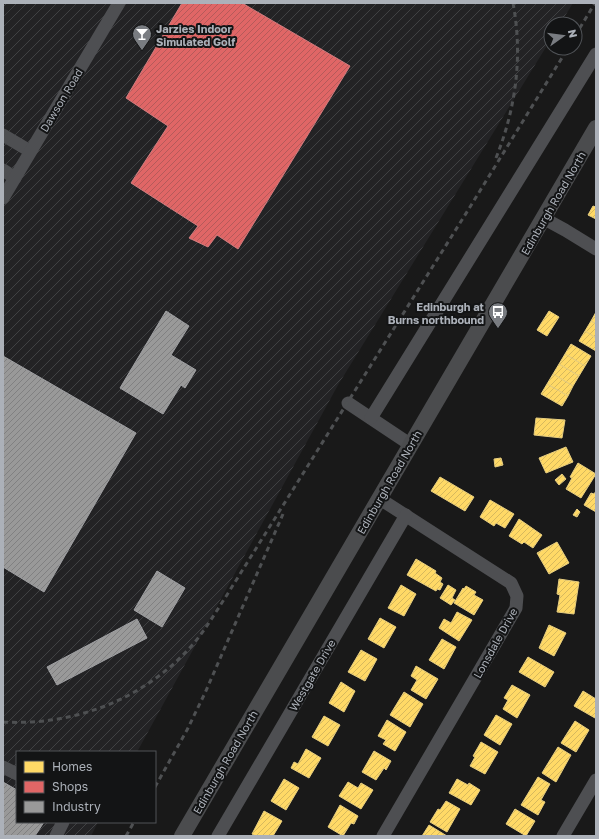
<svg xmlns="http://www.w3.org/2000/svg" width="599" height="839" font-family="'Golos Text',sans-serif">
	<defs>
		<pattern id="industrial-furrows" width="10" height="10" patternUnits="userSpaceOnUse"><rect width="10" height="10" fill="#232325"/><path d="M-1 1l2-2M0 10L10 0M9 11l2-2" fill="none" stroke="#404143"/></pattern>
		<pattern id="homes-hatch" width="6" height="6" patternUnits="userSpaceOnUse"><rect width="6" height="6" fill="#ffd966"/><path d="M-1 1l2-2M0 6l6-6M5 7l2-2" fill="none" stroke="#d6b85d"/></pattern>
		<pattern id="shops-hatch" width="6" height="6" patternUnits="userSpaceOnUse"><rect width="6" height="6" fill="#e06666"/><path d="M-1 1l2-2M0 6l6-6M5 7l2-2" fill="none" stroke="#b55a5a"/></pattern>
		<pattern id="industry-hatch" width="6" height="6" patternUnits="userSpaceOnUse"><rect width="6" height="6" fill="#999"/><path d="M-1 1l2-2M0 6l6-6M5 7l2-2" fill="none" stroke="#808081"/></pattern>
	</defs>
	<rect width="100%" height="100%" fill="#191919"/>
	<polygon fill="url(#industrial-furrows)" points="3,3 573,3 560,24 551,24 551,39 338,385 137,752 17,752 17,822 98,822 91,836 3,836"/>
	<g fill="url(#homes-hatch)" stroke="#e6cd7f">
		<polygon points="593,206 596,207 596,219 588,215"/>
		<polygon points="549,311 559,317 547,336 537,330"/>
		<polygon points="596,312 596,324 591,321"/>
		<polygon points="591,321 596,324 596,338 585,331"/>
		<polygon points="585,331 596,338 596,351 579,341"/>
		<polygon points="571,344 591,356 585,366 565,354"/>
		<polygon points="565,354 585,366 579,376 559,364"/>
		<polygon points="559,364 579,376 573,386 553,374"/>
		<polygon points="553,374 573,386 568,396 547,384"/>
		<polygon points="547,384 568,396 562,406 541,394"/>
		<polygon points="536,418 565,420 562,438 534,435"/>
		<polygon points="566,447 573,462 546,473 539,458"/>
		<polygon points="501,458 503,465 495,467 494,459"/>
		<polygon points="578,463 596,474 581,498 566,489 572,478 570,477"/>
		<polygon points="562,474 566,479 559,485 555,480"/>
		<polygon points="440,477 474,497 465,511 431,491"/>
		<polygon points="596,491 596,512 584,505 591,493 594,494"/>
		<polygon points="490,500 514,514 505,528 496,523 494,526 480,517"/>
		<polygon points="577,509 580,512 577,517 573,515"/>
		<polygon points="519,519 542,535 533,548 524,542 522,544 509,536"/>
		<polygon points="557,542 569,563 549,574 537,553"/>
		<polygon points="416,559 436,571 435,573 442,578 440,582 443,584 440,590 437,589 436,591 407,575"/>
		<polygon points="559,579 579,582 574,614 557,612 560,595 557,594"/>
		<polygon points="401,585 416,594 404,616 388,608"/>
		<polygon points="448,585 456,590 452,598 455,600 451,605 440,598"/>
		<polygon points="466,586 476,592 474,595 483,600 474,615 454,603 463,588 464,589"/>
		<polygon points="457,612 472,620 459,641 439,628 444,619 451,623"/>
		<polygon points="380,618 396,627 384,648 368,639"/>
		<polygon points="549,625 566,633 554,656 539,648"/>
		<polygon points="442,639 456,647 444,669 429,660"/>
		<polygon points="361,650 377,659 365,681 348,672"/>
		<polygon points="528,657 554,672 545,687 519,672"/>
		<polygon points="416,666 438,679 426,699 411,690 417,680 411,676"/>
		<polygon points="341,682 355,691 344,712 329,703"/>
		<polygon points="512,685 530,695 517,718 503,709 508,700 504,698"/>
		<polygon points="583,691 596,699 596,716 595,718 574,706"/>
		<polygon points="404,692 423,704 410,727 390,715"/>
		<polygon points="496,715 512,724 500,745 484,735"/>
		<polygon points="324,716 340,725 328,746 312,737"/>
		<polygon points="387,720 406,732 395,751 383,744 386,740 378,736"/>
		<polygon points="575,721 589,730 576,752 561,743"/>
		<polygon points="481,742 498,752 485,774 470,766 475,757 473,756"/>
		<polygon points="558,747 571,755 556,782 542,773"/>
		<polygon points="306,749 321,758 309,778 291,768 294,762 298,764"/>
		<polygon points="374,751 391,761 386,770 384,768 376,780 362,772"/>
		<polygon points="538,777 550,784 541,800 545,802 538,815 521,805"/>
		<polygon points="284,779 299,788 286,810 271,801"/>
		<polygon points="457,779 468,785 469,783 480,790 471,805 449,793"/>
		<polygon points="348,782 358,788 361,783 373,790 361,809 339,796"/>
		<polygon points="446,801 460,809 447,832 430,822 438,809 440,810"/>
		<polygon points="340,805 358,816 354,824 351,823 343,836 328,827"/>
		<polygon points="515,809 535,821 526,836 506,824"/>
		<polygon points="264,811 282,821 273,836 256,836 252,834"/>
		<polygon points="429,825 447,836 422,836"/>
	</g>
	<polygon fill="url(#shops-hatch)" stroke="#d07c7f" points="182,3 242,3 350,66 238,249 217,235 208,247 189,238 198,226 131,183 168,126 126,98"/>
	<g fill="url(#industry-hatch)" stroke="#9fa0a3">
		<polygon points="166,311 189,326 171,355 196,370 185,388 181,385 163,414 120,388"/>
		<polygon points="3,356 136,433 44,592 3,567"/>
		<polygon points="157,571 185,588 162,627 134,610"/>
		<polygon points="137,619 147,638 57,685 47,667"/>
		<polygon points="3,782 17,790 17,822 44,822 35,836 3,836"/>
	</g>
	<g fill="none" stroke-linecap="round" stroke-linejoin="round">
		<g stroke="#4e4f52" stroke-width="13">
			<polyline points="3,135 30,151"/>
			<polyline points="3,170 15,178"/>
			<polyline points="3,198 119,3"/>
			<polyline points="543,218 565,230 596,249"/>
			<polyline points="348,403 411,445"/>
			<polyline points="371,418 596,54"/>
			<polyline points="380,499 511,583 517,596 516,608 383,836"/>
			<polyline points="3,767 17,774"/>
			<polyline points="56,836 63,822"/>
			<polyline points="218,836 406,515"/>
			<polyline points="563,836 596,780"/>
		</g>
		<polyline stroke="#4b4c4e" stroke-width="16" points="182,836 596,128"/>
		<g stroke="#4e5052" stroke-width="3" stroke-dasharray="5 4" stroke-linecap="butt">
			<polyline points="575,36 595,3"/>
			<path d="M496 158C516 108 523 56 513 3"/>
			<path d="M3 722C75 726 146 699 194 643 206 629 215 613 225 598L470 207 568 48"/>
			<polyline points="155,787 187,730 205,693 283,514"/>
			<polyline points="126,836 134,822"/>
		</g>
	</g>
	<defs>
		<g id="bar-pin" transform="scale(1)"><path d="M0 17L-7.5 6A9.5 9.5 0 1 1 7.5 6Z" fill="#797c81" stroke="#131415"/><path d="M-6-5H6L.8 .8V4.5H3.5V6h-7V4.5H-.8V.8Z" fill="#fff"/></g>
		<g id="bus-pin" transform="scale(1)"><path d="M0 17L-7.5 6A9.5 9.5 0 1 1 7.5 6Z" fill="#797c81" stroke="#131415"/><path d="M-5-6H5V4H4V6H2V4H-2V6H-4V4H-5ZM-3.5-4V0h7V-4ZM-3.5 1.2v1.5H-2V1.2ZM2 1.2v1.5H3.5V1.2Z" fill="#fff"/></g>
	</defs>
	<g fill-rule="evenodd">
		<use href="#bar-pin" x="142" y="34"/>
		<use href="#bus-pin" x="498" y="312"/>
	</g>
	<g text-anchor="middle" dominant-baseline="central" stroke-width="4" stroke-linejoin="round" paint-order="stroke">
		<g font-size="11" font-weight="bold" fill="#acb1b9" stroke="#131415" text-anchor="start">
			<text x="156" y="28">Jarzies Indoor<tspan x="156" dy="13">Simulated Golf</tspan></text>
			<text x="484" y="306" text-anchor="end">Edinburgh at<tspan x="484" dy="13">Burns northbound</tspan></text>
		</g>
		<g font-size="11" fill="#acb1b9" stroke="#131415">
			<text transform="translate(61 100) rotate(-59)">Dawson Road</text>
			<text transform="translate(553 203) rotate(-60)">Edinburgh Road North</text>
			<text transform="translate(389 482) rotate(-60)">Edinburgh Road North</text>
			<text transform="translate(495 643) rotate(-61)">Lonsdale Drive</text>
			<text transform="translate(312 675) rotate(-60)">Westgate Drive</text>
			<text transform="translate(225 762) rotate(-60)">Edinburgh Road North</text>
		</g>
	</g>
	<rect width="599" height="839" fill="none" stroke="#acb1b9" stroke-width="8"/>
	<rect x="16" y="751" width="140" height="72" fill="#131415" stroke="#505357"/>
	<rect x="24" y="761" width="20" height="12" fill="#ffd966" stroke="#505357"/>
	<text x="52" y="771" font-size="12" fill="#acb1b9">Homes</text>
	<rect x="24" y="781" width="20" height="12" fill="#e06666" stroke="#505357"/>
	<text x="52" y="791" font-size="12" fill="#acb1b9">Shops</text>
	<rect x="24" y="801" width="20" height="12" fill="#999999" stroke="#505357"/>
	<text x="52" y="811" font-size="12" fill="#acb1b9">Industry</text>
	<g transform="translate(563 36) rotate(76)"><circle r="19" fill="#131415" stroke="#505357"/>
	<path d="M0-3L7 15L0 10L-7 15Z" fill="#797c81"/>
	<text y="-6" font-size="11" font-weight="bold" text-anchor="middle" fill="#acb1b9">N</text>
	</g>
</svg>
